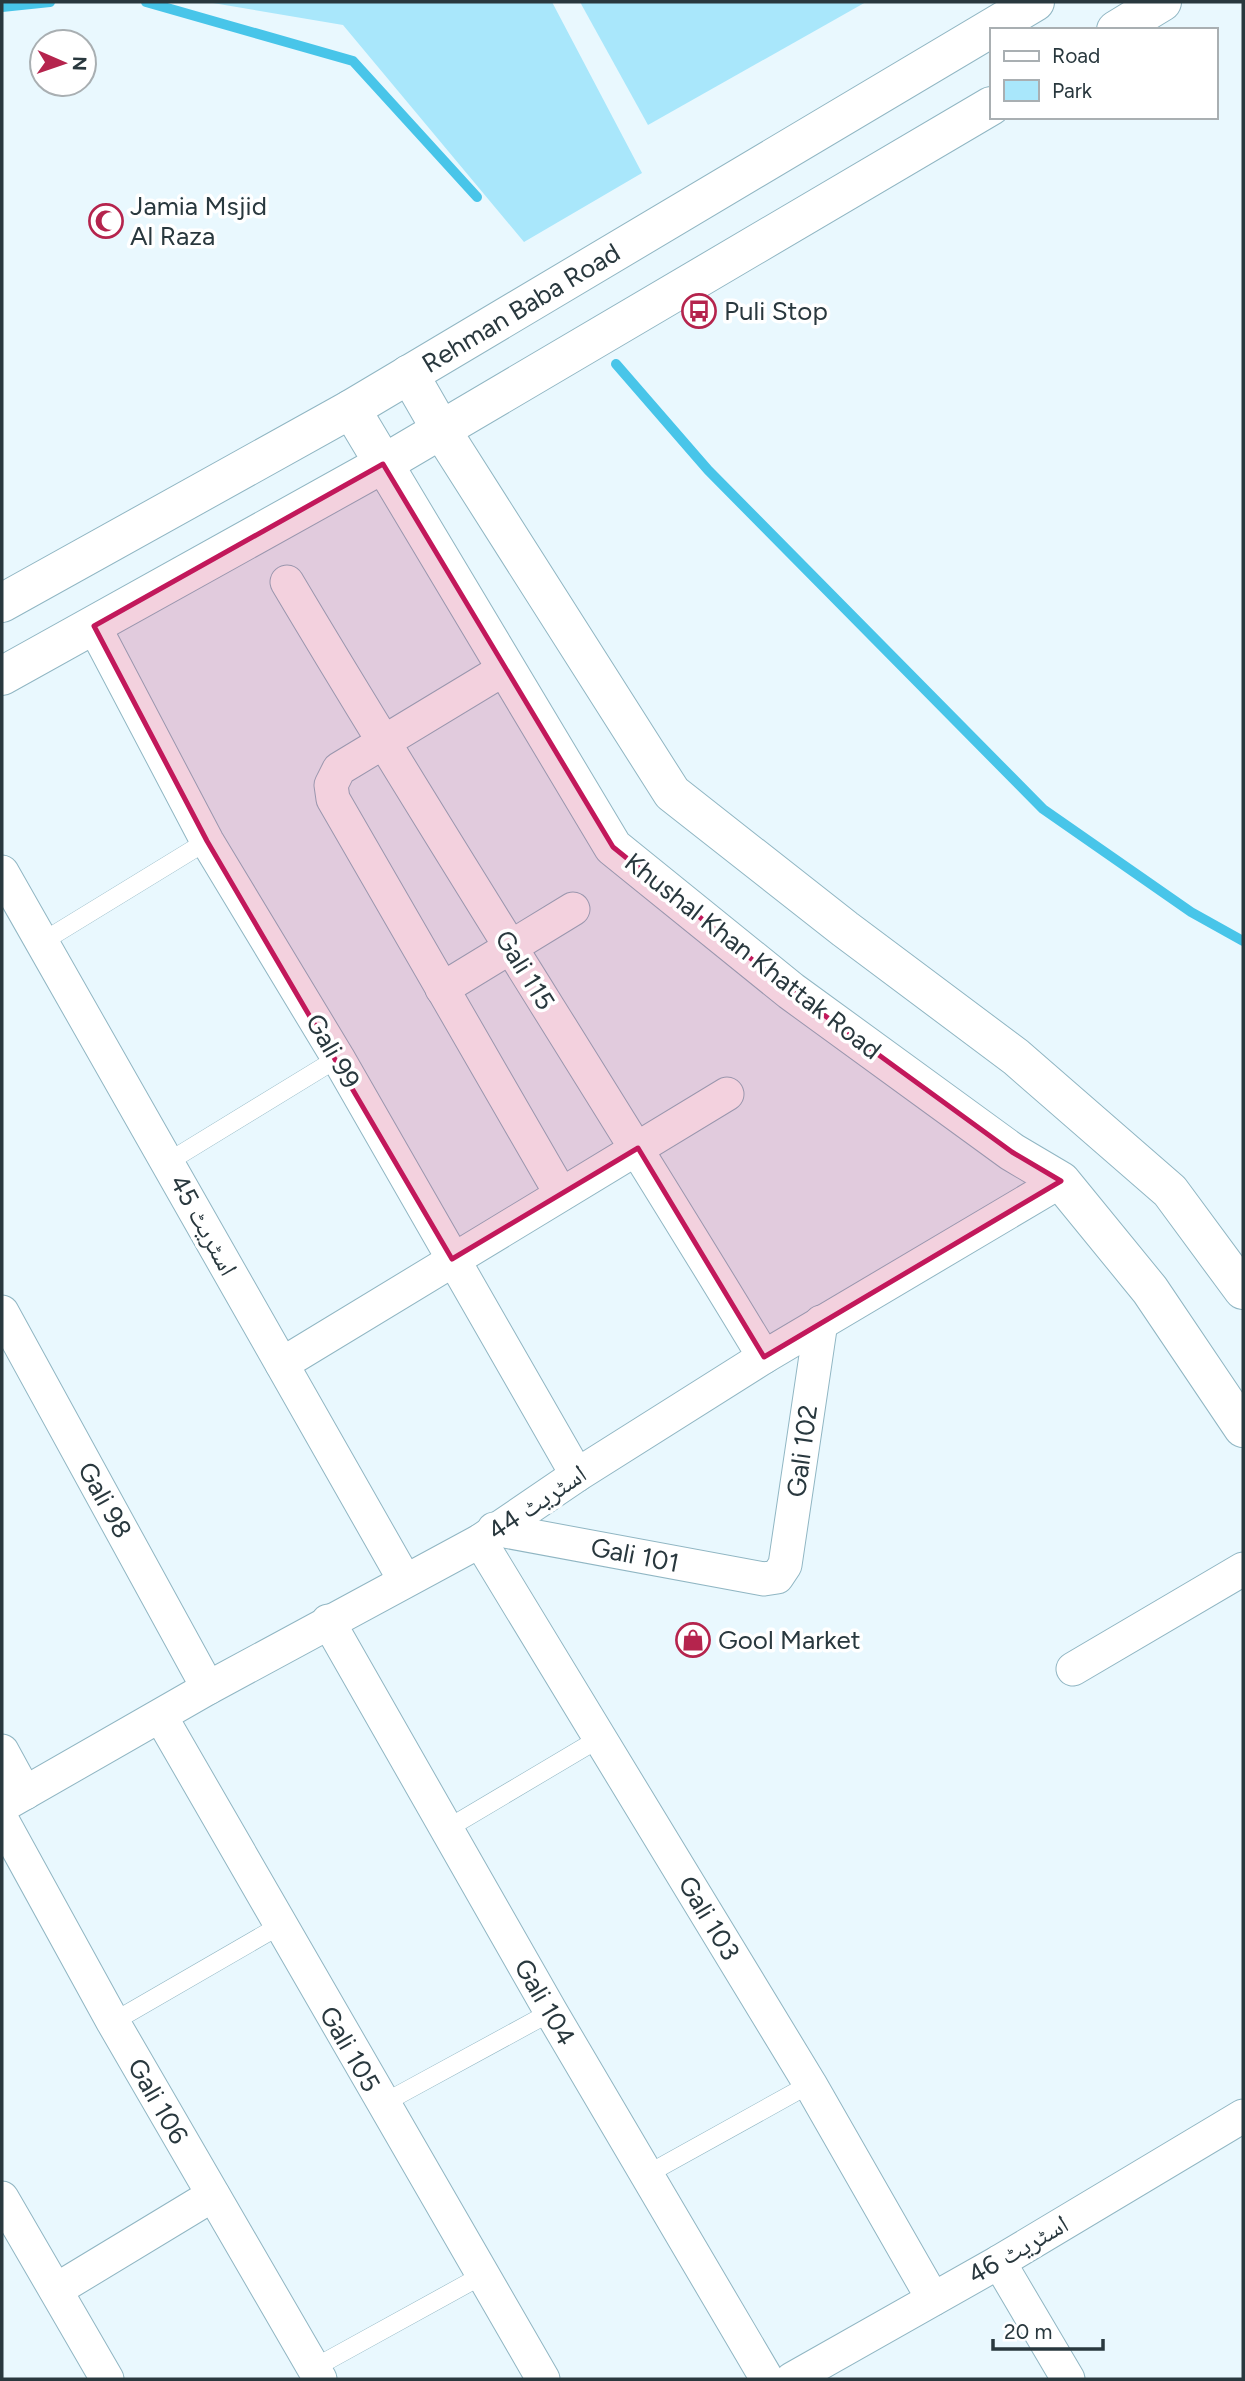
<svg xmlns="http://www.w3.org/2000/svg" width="1245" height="2381" font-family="Figtree,'Noto Naskh Arabic',sans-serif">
	<rect width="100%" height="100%" fill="#e9f8fe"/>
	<g fill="#a9e7fb">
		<polygon points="207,2 552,2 642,173 524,242 343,25"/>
		<polygon points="580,2 866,2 648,125"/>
	</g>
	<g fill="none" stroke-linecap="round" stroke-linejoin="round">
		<g stroke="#48c5e9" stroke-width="10">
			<polyline points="146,2 353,61 477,197"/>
			<polyline points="2,7 50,2"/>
			<polyline points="616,364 708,470 1043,809 1191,912 1243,941"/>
		</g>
		<g stroke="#90b6c3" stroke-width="19">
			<g id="service">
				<polyline points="42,942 207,841"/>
				<polyline points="168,1162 338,1058"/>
				<polyline points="445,1830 600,1738"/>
				<polyline points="113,2022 279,1926"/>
				<polyline points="382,2104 551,2012"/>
				<polyline points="646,2175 810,2084"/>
				<polyline points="314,2368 481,2276"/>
			</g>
		</g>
		<g stroke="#90b6c3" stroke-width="35">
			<g id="minor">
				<path d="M287 582C442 843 607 1097 764 1357"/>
				<polyline points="94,626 207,841 338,1058 577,1475"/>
				<polyline points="506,668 339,769 331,785 333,799 561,1194"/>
				<polyline points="2,872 404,1579"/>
				<polyline points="442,989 573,909"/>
				<polyline points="2,1312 208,1688"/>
				<polyline points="282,1364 727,1094"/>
				<polyline points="494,1529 764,1579 777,1577 785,1565 821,1322"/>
				<polyline points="480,1541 810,2084 933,2299"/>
				<polyline points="328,1621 551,2012 767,2379"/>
				<polyline points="1073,1669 1243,1569"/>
				<polyline points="161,1717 543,2379"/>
				<polyline points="2,1751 25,1793"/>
				<polyline points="2,1806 208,1688 480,1541 577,1475 764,1357 1061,1181"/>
				<polyline points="2,1820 113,2022 320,2379"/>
				<polyline points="2,2198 107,2379"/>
				<polyline points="999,2262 1068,2379"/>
				<polyline points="56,2290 213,2195"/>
				<polyline points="792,2379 999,2262 1243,2116"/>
			</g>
		</g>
		<g stroke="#90b6c3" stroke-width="40">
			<g id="tertiary">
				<polyline points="1116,30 1162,2"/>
				<polyline points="409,374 440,428 672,793 845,929 1016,1057 1170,1191 1243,1290"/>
				<polyline points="351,409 613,847 791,991 1012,1152 1061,1181 1150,1290 1243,1428"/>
				<polyline points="2,603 351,409 1035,2"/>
				<polyline points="2,676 383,464 991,106"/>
			</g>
		</g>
		<use href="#service" stroke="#fff" stroke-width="18"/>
		<use href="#minor" stroke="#fff" stroke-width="33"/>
		<use href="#tertiary" stroke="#fff" stroke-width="38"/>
	</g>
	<path fill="#c2185b" fill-opacity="0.2" stroke="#c2185b" stroke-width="5" stroke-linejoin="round" d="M383 464 613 847 791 991 1012 1152 1061 1181 764 1357 638 1148 452 1259 207 841 94 626Z"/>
	<defs>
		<g id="mosque-ring" transform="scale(1.75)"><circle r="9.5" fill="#fff" stroke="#b5244d" stroke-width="1.5"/><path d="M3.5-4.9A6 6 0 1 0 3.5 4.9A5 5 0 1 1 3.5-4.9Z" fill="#b5244d"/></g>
		<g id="bus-ring" transform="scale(1.75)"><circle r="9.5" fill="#fff" stroke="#b5244d" stroke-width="1.5"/><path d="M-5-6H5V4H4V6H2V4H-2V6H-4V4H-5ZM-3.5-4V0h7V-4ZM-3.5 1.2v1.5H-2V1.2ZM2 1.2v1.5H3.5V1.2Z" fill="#b5244d"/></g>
		<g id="shop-ring" transform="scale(1.75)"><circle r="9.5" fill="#fff" stroke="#b5244d" stroke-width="1.5"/><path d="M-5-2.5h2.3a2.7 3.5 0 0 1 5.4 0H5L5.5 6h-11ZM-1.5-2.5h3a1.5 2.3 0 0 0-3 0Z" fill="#b5244d"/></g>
	</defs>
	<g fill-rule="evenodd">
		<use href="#mosque-ring" x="106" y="221"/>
		<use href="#bus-ring" x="699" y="311"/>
		<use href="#shop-ring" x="693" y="1640"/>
	</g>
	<g text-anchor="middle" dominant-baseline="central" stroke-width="7" stroke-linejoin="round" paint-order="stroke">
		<g font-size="26" fill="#29383e" stroke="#fff" text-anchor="start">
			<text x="130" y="206">Jamia Msjid<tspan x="130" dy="30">Al Raza</tspan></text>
			<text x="724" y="311">Puli Stop</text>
			<text x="718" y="1640">Gool Market</text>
		</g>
		<g font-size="26" fill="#29383e" stroke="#fff">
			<text transform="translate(521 308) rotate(-31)">Rehman Baba Road</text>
			<text transform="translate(753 956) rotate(38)">Khushal Khan Khattak Road</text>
			<text transform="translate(525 970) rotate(58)">Gali 115</text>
			<text transform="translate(333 1051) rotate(60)">Gali 99</text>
			<text transform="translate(204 1225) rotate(61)">اسٹریٹ 45</text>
			<text transform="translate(802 1451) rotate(-82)">Gali 102</text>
			<text transform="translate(105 1500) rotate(61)">Gali 98</text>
			<text transform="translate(537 1502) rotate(-34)">اسٹریٹ 44</text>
			<text transform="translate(635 1555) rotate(11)">Gali 101</text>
			<text transform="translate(709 1918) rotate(59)">Gali 103</text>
			<text transform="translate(545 2002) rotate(60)">Gali 104</text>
			<text transform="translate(350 2049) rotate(60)">Gali 105</text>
			<text transform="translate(158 2101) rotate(60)">Gali 106</text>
			<text transform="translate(1018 2249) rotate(-30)">اسٹریٹ 46</text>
		</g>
	</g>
	<rect width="1245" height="2381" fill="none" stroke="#29383e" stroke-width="7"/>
	<rect x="990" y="28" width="228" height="91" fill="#ffffff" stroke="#a9afb2" stroke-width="2"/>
	<rect x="1004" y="51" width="35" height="10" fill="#ffffff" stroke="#a9afb2" stroke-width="2"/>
	<text x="1052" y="63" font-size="21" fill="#29383e">Road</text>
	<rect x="1004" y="80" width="35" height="21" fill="#a9e7fb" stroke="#a9afb2" stroke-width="2"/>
	<text x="1052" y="98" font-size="21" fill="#29383e">Park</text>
	<g transform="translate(63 63) rotate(92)"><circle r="33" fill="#ffffff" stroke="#a9afb2" stroke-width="2"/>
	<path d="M0-5L12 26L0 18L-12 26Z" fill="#b5244d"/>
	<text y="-10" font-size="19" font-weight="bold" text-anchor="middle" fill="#29383e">N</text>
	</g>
	<path d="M993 2339v10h110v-10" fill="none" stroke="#29383e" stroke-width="3.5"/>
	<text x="1004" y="2339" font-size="21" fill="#29383e" stroke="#ffffff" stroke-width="5" paint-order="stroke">20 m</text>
</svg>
